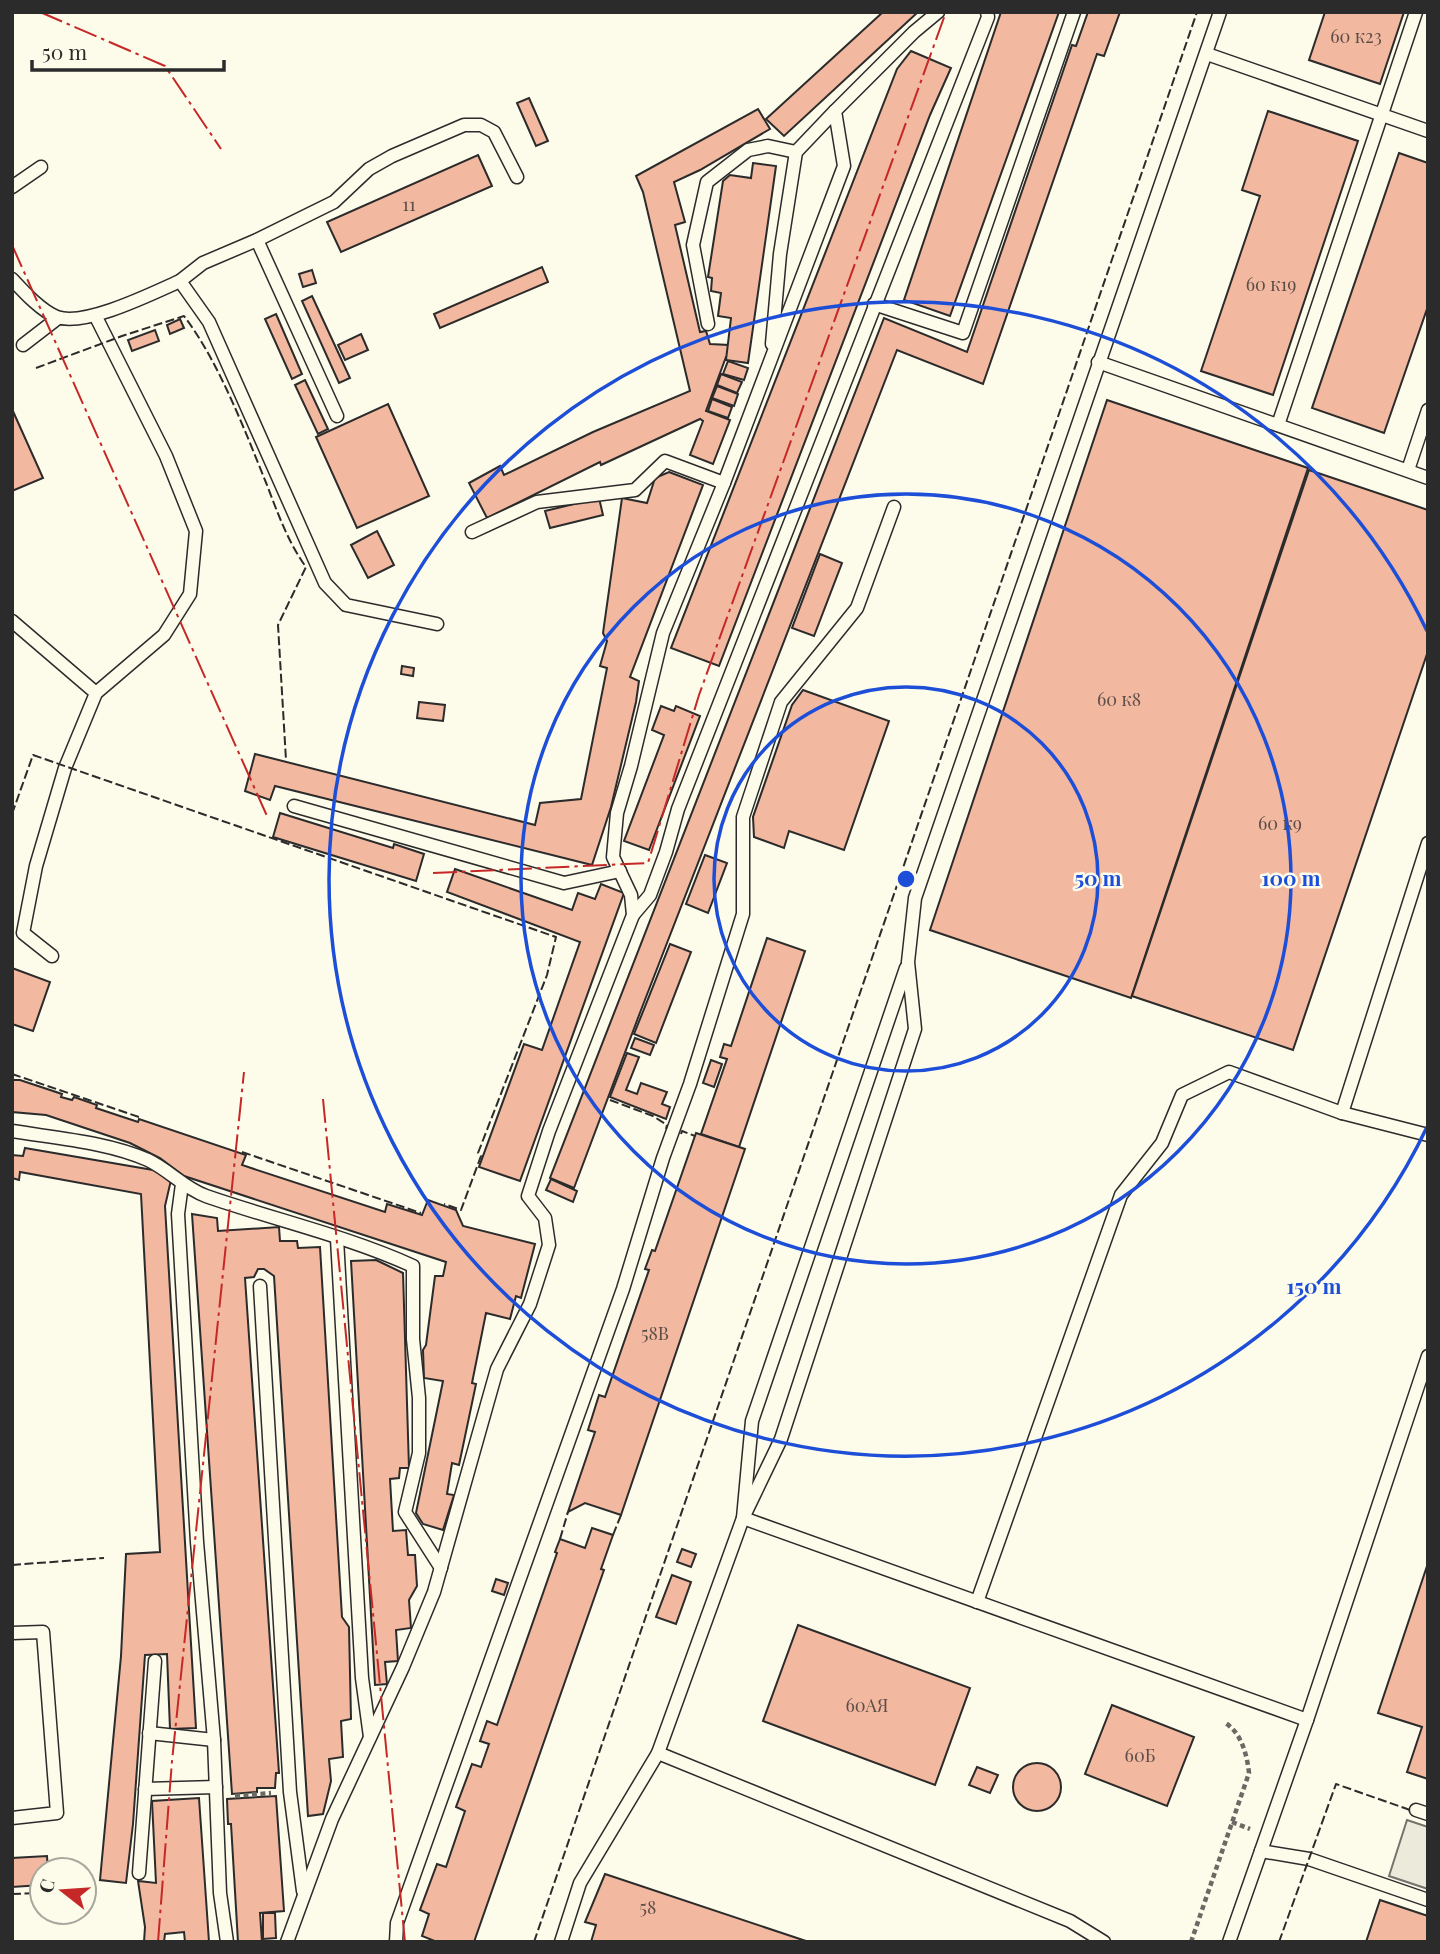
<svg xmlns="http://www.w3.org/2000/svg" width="1440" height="1954" font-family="'Playfair Display',serif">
	<rect width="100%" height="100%" fill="#fdfbea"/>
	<polygon fill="#ecebdb" stroke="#74746e" stroke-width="2" points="1407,1820 1428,1827 1428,1889 1389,1876"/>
	<g fill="#f2b8a0" stroke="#2b2b2b" stroke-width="2">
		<polygon points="883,12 918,12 784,136 766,119"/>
		<polygon points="1001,12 1059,12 950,316 904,300"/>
		<polygon points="1088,12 1120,12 1104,56 1097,54 983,384 897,350 641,1010 574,1188 550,1178 884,318 967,352 1072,45 1076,46"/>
		<polygon points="1325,12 1404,12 1380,84 1309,60"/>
		<polygon points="911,51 951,68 930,115 719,666 671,648 897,69"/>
		<polygon points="529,98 548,141 536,146 517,103"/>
		<polygon points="758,109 770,129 700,170 674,182 685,222 675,225 700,332 706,331 710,344 729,345 729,357 726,357 706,411 730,420 713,464 690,455 703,421 700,419 601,465 600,462 487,518 469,483 500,466 504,475 593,432 690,391 643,192 636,176"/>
		<polygon points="1268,111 1358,141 1273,395 1201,371 1260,196 1242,190"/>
		<polygon points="1399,153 1428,163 1428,306 1384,433 1312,408"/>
		<polygon points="478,155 492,186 341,252 327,222"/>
		<polygon points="753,163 776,166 748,363 726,360 731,318 718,316 721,293 711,291 712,278 708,277 723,181 730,175 751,178"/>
		<polygon points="542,267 548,282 440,328 434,314"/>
		<polygon points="312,270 316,283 303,287 299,274"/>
		<polygon points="312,296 350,378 339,383 302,301"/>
		<polygon points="276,314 302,374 292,379 265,319"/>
		<polygon points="180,319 184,328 170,334 167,325"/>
		<polygon points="155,330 159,341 132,351 128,340"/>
		<polygon points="361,334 368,350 345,360 338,345"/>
		<polygon points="728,361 748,368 744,380 723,374"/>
		<polygon points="721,374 742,382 737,393 717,385"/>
		<polygon points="305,380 328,429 318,434 295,385"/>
		<polygon points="717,386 738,394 734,406 712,398"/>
		<polygon points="712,399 732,407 728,418 708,411"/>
		<polygon points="1107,400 1308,468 1131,998 930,930"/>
		<polygon points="388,404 429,496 357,528 316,437"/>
		<polygon points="12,409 43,478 12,491"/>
		<polygon points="1309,470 1428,510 1428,651 1293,1050 1132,996"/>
		<polygon points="669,472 703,485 630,677 639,681 636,702 611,807 592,865 275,786 270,800 245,791 255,754 535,825 540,803 581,799 607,668 600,666 607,641 603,633 622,498 647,503 655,478"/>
		<polygon points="599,498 603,515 550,528 545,511"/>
		<polygon points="377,531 394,565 368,578 351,545"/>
		<polygon points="820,554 842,563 814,636 792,628"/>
		<polygon points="402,666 414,668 413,676 401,674"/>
		<polygon points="803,690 889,721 844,850 789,831 784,848 754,837 753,817 792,705"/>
		<polygon points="419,702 445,705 443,721 417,718"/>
		<polygon points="661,706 674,711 676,706 700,716 649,850 624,841 664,735 652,730"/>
		<polygon points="280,813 393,848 394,844 424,854 416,881 273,837"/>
		<polygon points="705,855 727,863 708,913 686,904"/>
		<polygon points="455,869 572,910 578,893 595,899 601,884 624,893 520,1181 479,1167 524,1044 542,1050 580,942 447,892"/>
		<polygon points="767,938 805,951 739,1147 701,1134 727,1059 720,1057 724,1044 731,1046"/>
		<polygon points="670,944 691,952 656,1043 634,1034"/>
		<polygon points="12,968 50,982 33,1031 12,1024"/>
		<polygon points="635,1038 654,1045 650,1055 631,1048"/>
		<polygon points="627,1053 639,1057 626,1090 637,1094 641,1083 667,1092 662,1104 670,1107 666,1119 610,1097"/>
		<polygon points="711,1060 722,1064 714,1087 703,1083"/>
		<polygon points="12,1080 20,1080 62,1094 61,1097 72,1100 74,1097 97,1105 96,1108 138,1122 139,1119 246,1155 242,1165 385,1212 387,1204 422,1215 428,1200 456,1210 463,1226 535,1244 521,1298 516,1296 510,1319 486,1313 472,1383 476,1384 459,1465 452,1463 447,1494 454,1495 443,1530 423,1524 416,1513 443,1381 424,1378 423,1350 426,1345 435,1276 443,1276 446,1262 184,1176 160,1158 130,1143 46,1115 12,1112"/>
		<polygon points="696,1133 745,1149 621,1515 585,1503 568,1512 595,1432 588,1430 599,1395 605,1397 649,1270 645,1269 652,1250 655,1251"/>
		<polygon points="25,1148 153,1170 171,1180 165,1206 196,1728 170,1729 167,1654 145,1655 133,1824 126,1883 100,1880 121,1656 126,1554 160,1552 141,1194 20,1172 19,1180 12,1178 12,1155 23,1156"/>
		<polygon points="551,1179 577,1191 573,1202 546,1190"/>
		<polygon points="192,1214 217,1218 218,1231 279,1227 280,1241 297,1241 298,1248 320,1247 342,1617 349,1627 351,1719 341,1721 343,1757 329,1759 331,1781 323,1814 308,1816 274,1276 264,1269 258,1269 254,1277 245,1278 279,1773 276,1773 275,1788 257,1788 257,1792 232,1794"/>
		<polygon points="376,1260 403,1273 409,1468 400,1468 399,1478 390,1479 393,1531 406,1530 408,1555 415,1555 417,1586 409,1600 411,1628 396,1630 398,1661 385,1662 387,1684 375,1685 351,1261"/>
		<polygon points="592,1528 613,1535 601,1569 604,1570 474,1942 437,1942 422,1936 429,1914 420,1910 437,1864 446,1867 465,1811 456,1807 472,1764 481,1767 489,1744 480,1741 487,1721 497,1725 557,1553 555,1552 560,1539 585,1548"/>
		<polygon points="682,1549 696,1554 691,1567 677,1562"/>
		<polygon points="1428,1563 1428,1779 1407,1772 1422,1727 1378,1713"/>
		<polygon points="672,1575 691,1582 676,1624 656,1617"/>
		<polygon points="496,1579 508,1583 504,1595 492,1591"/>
		<polygon points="798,1625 970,1688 935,1785 763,1721"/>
		<polygon points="1112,1705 1194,1737 1167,1806 1085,1774"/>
		<circle cx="1037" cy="1787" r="24"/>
		<polygon points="977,1767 998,1775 990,1793 969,1785"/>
		<polygon points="276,1796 284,1911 260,1913 262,1942 238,1942 231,1824 228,1824 227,1799"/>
		<polygon points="199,1798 209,1942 185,1942 184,1932 165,1934 164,1942 144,1942 145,1927 138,1881 156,1883 152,1801"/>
		<polygon points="47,1856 48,1870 42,1870 42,1885 12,1887 12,1858"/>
		<polygon points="605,1874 809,1942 591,1942 596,1925 585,1922"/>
		<polygon points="1380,1900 1428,1916 1428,1942 1366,1942"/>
		<polygon points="263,1913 275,1913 276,1938 263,1939"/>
	</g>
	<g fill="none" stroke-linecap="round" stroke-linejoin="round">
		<g stroke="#2b2b2b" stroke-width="15">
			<g id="service">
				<polyline points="1207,54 1428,131"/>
				<polyline points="12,187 41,167"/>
				<polyline points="257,240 337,416"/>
				<path d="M12 279C23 291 41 311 57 317 85 327 153 293 180 281L209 322 325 583 346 605 437 624"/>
				<polyline points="180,281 203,263 257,240 334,202 369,169 392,156 464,125 481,125 494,132 517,177"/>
				<polyline points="874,304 963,333 1074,12"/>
				<polyline points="708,324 693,245 707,182 748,150 768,146 796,152"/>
				<polyline points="772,344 780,254 796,152 835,111"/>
				<polyline points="23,345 58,318"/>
				<polyline points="1098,362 1428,478"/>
				<polyline points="1278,425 1416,12"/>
				<polyline points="1408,470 1428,410"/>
				<polyline points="472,532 537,502 635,490 665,461 724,483"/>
				<polyline points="12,621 96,693"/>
				<polyline points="294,806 564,883 620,871"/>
				<polyline points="633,915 650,895 666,852 678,809 988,17 987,12"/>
				<polyline points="52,956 23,933 36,866 65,768 96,693 164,635 190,594 196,531 166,456 96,317"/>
				<polyline points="906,968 752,1421 743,1518 1307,1720"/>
				<polyline points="1342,1113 1428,843"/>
				<path d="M12 1131C55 1138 108 1142 148 1160 169 1170 184 1188 206 1196 275 1220 347 1236 413 1266V1339L419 1398V1453L405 1512 441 1568"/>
				<polyline points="182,1184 178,1214 197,1542 214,1740 220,1893 227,1942"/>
				<polyline points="337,1239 362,1678 370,1737"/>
				<polyline points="260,1286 290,1792 303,1891"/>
				<polyline points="977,1602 1121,1195 1162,1143 1182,1095 1229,1072 1342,1113 1428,1135"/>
				<polyline points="12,1633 43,1632 57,1813 12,1818"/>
				<polyline points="149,1733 214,1740"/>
				<polyline points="145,1789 216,1787"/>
				<polyline points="1416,1810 1428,1814"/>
				<polyline points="1261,1851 1309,1859 1428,1900"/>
				<polyline points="139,1873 155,1661"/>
				<polyline points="287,1942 332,1819 403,1667 434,1592 497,1369 530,1304 549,1245 545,1218 528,1196 549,1131 633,915 631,895 613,857 617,813 631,766 663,633 724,483 844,166 835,111 914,32 938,12"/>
				<polyline points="396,1942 397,1923 623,1289 663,1158 690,1084 743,914 743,817 781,702 857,608 894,507"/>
				<polyline points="561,1942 580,1883 658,1753"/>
				<polyline points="1104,1942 1070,1921 658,1753 743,1518 781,1439 915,1029 908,962 915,898 1220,12"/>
				<polyline points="1229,1942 1307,1720 1428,1356"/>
			</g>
		</g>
		<g stroke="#6a6964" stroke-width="4.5" stroke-dasharray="5 3.5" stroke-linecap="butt">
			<polyline points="235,1796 271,1793"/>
			<polyline points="1232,1822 1250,1829"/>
			<path d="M1191 1942 1249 1773C1247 1754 1241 1732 1224 1722"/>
		</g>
		<use href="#service" stroke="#fdfbea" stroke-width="12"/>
		<g stroke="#2b2b2b" stroke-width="2" stroke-dasharray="9 3.5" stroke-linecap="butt">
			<path d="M36 368 122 336 184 316C219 362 245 431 267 485 278 514 288 542 306 567L278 625 286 760"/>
			<polyline points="12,814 33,755 556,937 547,975 478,1153 481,1156 461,1210 444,1204"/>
			<polyline points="12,1074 142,1118"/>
			<polyline points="610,1100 653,1116 667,1125 666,1129"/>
			<polyline points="681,1134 682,1131 695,1136"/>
			<polyline points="242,1152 421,1213"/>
			<polyline points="613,1535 621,1515"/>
			<polyline points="560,1539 568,1512"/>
			<polyline points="12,1565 104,1558"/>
			<polyline points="12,1894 42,1893"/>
			<polyline points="534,1942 1197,12"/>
			<polyline points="1279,1942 1336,1784 1410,1810"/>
		</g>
		<g stroke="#c62828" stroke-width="2" stroke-dasharray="24 5 3.5 5" stroke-linecap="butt">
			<polyline points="40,12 165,66 221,149"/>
			<polyline points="12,245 267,816"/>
			<polyline points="433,873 648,863 699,695 946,12"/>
			<polyline points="323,1099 405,1942"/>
			<polyline points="158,1942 172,1761 244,1072"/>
		</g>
	</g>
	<g fill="none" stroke="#1d4ed8" stroke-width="3.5">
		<circle cx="906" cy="879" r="192"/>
		<circle cx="906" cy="879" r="385"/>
		<path d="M1427 1127A577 577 0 1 1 1427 631"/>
	</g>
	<g text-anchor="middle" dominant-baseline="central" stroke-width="5" stroke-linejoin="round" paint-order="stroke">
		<g font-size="18" fill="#5d4e48">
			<text x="1356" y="36">60 к23</text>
			<text x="409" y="204">11</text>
			<text x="1271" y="284">60 к19</text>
			<text x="1119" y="699">60 к8</text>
			<text x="1280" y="823">60 к9</text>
			<text x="655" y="1333">58В</text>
			<text x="867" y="1705">60АЯ</text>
			<text x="1140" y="1755">60Б</text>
			<text x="648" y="1907">58</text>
		</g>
	</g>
	<circle cx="906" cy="879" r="10" fill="#1d4ed8" stroke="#fdfbea" stroke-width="3.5"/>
	<g font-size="21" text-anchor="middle" font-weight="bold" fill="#1d4ed8" stroke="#fdfbea" stroke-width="5" stroke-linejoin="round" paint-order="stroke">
		<text x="1098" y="886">50 m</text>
		<text x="1291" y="886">100 m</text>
		<text x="1314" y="1294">150 m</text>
	</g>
	<rect width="1440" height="1954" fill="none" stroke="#2b2b2b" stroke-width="28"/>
	<g transform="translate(63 1891) rotate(287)"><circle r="33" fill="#fdfbea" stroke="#a9a89e" stroke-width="2"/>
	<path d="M0-5L12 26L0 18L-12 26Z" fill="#c62828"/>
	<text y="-10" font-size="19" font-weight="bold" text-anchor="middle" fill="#2b2b2b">С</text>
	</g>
	<path d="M32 60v10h192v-10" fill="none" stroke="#2b2b2b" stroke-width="3.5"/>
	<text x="42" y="60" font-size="21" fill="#2b2b2b" stroke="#fdfbea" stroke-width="5" paint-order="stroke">50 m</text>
</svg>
